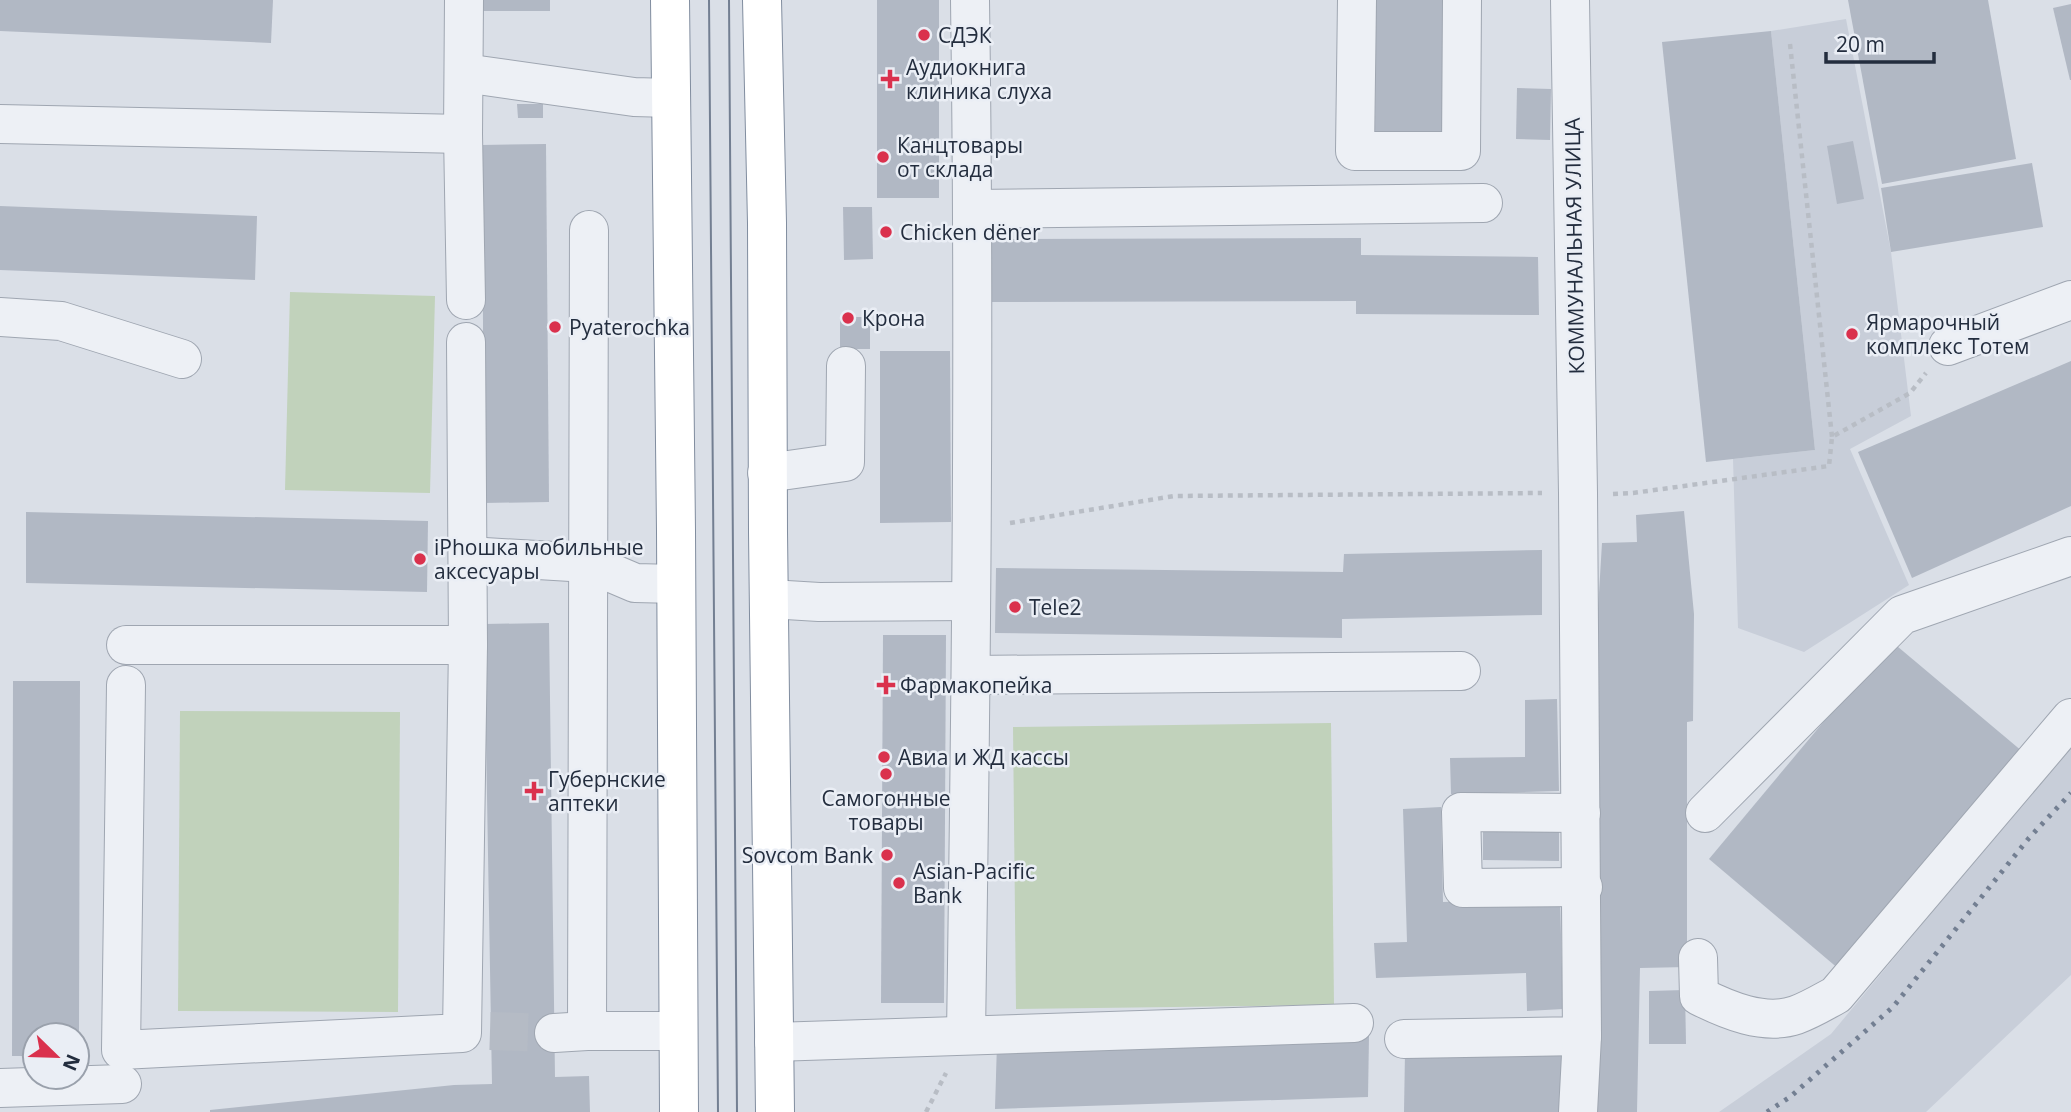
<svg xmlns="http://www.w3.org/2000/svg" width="2071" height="1112" font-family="'Open Sans',sans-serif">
	<rect width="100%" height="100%" fill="#dadfe7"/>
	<g fill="#c8ced9">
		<polygon points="1846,19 1891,252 1911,416 1850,449 1909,585 1804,652 1738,628 1733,459 1815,450 1771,31"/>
		<polygon points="2071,745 2071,975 1926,1112 1719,1112 1831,1034"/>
	</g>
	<g fill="#c1d2bb">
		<polygon points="290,292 435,296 430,493 285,490"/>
		<polygon points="180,711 400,712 398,1012 178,1011"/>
		<polygon points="1331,723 1334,1005 1016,1009 1013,727"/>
	</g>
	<g fill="#b1b8c4">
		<polygon points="0,0 273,0 271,43 0,31"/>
		<rect x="482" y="0" width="68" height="11"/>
		<rect x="877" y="0" width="62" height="198"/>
		<polygon points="1376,0 1447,0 1446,138 1375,137"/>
		<polygon points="1848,0 1988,0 2016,159 1882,184"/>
		<polygon points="2071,4 2071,80 2070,80 2053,8"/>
		<polygon points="1771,31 1815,450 1706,462 1662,42"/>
		<polygon points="1517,88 1551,89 1550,140 1516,139"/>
		<polygon points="517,104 543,104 543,118 518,118"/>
		<polygon points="1853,141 1864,199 1837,204 1827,146"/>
		<polygon points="546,144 549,502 484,503 482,145"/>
		<polygon points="2032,163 2043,227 1891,252 1881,188"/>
		<polygon points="0,206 257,216 255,280 0,270"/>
		<polygon points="843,207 872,207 873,259 844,260"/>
		<polygon points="1361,238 1361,255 1538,257 1539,315 1356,314 1356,301 990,302 990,239"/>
		<rect x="840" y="317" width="30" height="32"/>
		<polygon points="880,351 950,351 951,522 880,523"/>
		<polygon points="2071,361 2071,506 1912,578 1858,452"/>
		<polygon points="1684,511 1694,614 1693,721 1687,722 1687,967 1640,968 1637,1112 1596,1112 1597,626 1602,543 1637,542 1636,515"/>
		<polygon points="26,512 428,521 427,592 26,583"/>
		<polygon points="1542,550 1542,615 1342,619 1342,638 995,633 996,568 1343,572 1344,554"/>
		<polygon points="549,623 555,1077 589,1076 590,1112 210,1112 210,1110 454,1085 492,1084 484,624"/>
		<polygon points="883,635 946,635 944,1003 881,1003"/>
		<polygon points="1891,641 2023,752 1840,970 1709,859"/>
		<polygon points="13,681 80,681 79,1035 35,1035 35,1056 12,1056"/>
		<polygon points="1557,699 1559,791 1451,794 1450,758 1525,757 1525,700"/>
		<polygon points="1441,807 1443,902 1560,898 1563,1009 1527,1011 1526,973 1376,978 1374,943 1407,942 1403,809"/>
		<polygon points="1483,829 1559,829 1559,861 1483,860"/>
		<polygon points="1685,990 1686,1044 1649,1044 1649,991"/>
		<polygon points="1369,1036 1368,1097 995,1109 997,1043"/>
		<polygon points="1405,1052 1565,1052 1564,1112 1404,1112"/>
	</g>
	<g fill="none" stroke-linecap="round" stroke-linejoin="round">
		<polyline stroke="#b5bbc5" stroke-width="38" stroke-dasharray="38 19" stroke-linecap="butt" points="490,1031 554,1033"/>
		<g stroke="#9fa6b1" stroke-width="40">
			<g id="minor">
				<polyline points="464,0 463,134 466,300"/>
				<polyline points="1357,0 1355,151 1461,151 1462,0"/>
				<polyline points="464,73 634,97 670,98"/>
				<polyline points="0,124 463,134"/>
				<polyline points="973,209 1483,203"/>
				<polyline points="589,230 587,1031 677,1031"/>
				<polyline points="0,317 61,321 182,359"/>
				<polyline points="1948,346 2071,300"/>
				<polyline points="767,473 845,462 846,366"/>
				<polyline points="468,556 588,563 635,583 676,584"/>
				<polyline points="770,599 819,602 971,601"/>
				<polyline points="126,645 468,645"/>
				<polyline points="971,675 1461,671"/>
				<polyline points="126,685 121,1050 462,1033 468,645 466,342"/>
				<polyline points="1581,813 1461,812 1463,888 1583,887"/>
				<polyline points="1705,813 1902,615 2071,556"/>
				<path d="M1698 958 1699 996C1727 1010 1764 1026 1796 1015 1810 1010 1823 1002 1836 995L2071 718"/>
				<polyline points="554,1033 587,1031"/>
				<path d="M966 1035C971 690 975 345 970 0"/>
				<polyline points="1404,1039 1582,1036 1578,493 1570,0"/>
				<polyline points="774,1042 1354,1023"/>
				<polyline points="0,1088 122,1084"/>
				<polyline points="1578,1112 1582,1036"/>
			</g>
		</g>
		<g stroke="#818d9f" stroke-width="40">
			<g id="highway">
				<polyline points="670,0 676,531 679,1112"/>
				<polyline points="762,0 767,223 768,532 775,1112"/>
			</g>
		</g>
		<g stroke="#b8bdc5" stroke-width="4.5" stroke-dasharray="5 5" stroke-linecap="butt">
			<polyline points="1790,44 1832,437"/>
			<polyline points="1613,494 1633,493 1829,466 1832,437 1910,393 1926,373"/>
			<polyline points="1010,523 1174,496 1542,493"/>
			<polyline points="926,1112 946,1073"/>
		</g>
		<use href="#minor" stroke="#edf0f5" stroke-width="38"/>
		<use href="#highway" stroke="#fff" stroke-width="38"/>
		<g stroke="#737f92" stroke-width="2">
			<polyline points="709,0 718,1112"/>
			<polyline points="729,0 737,1112"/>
		</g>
		<polyline stroke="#737f92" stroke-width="5" stroke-dasharray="3.5 7" stroke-linecap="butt" points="1767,1112 1790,1097 1893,1007 2029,838 2071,793"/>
	</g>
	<g fill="#da314d" stroke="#eaeef5" stroke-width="2.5">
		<circle cx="924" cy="35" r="7"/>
		<path d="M886.5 68.5h7v7h7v7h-7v7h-7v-7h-7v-7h7z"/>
		<circle cx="883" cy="157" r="7"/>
		<circle cx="886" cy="232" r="7"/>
		<circle cx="848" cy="318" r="7"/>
		<circle cx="555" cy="327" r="7"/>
		<circle cx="1852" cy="334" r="7"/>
		<circle cx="420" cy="559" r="7"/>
		<circle cx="1015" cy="607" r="7"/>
		<path d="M882.5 674.5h7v7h7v7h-7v7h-7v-7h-7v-7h7z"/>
		<circle cx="884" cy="757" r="7"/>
		<circle cx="886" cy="774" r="7"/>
		<path d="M530.5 780.5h7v7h7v7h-7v7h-7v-7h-7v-7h7z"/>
		<circle cx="887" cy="855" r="7"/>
		<circle cx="899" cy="883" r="7"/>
	</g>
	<g text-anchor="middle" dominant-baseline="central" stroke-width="5" stroke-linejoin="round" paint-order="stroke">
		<g font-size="21" fill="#232d3e" stroke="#eaeef5" text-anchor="start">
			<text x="938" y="35">СДЭК</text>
			<text x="906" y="67">Аудиокнига<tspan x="906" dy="24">клиника слуха</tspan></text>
			<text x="897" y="145">Канцтовары<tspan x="897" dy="24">от склада</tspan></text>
			<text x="900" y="232">Chicken dëner</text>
			<text x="862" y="318">Крона</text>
			<text x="1866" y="322">Ярмарочный<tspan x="1866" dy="24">комплекс Тотем</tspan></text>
			<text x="569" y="327">Pyaterochka</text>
			<text x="434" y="547">iPhoшка мобильные<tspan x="434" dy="24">аксесуары</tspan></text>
			<text x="1029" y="607">Tele2</text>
			<text x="900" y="685">Фармакопейка</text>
			<text x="898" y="757">Авиа и ЖД кассы</text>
			<text x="548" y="779">Губернские<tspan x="548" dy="24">аптеки</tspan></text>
			<text x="886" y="798" text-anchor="middle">Самогонные<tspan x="886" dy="24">товары</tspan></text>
			<text x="873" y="855" text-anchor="end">Sovcom Bank</text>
			<text x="913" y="871">Asian-Pacific<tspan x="913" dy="24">Bank</tspan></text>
		</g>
		<g font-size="21" fill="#232d3e" stroke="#eaeef5">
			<text transform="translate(1574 246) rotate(-91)">КОММУНАЛЬНАЯ УЛИЦА</text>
		</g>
	</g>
	<g transform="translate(56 1056) rotate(113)"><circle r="33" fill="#eaeef5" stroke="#9aa1ac" stroke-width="2"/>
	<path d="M0-5L12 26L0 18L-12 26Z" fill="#da314d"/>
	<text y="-10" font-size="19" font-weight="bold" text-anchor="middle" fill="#232d3e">N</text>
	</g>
	<path d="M1826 52v10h108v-10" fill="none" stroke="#232d3e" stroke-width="3.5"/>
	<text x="1836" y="52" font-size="21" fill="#232d3e" stroke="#eaeef5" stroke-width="5" paint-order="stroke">20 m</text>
</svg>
